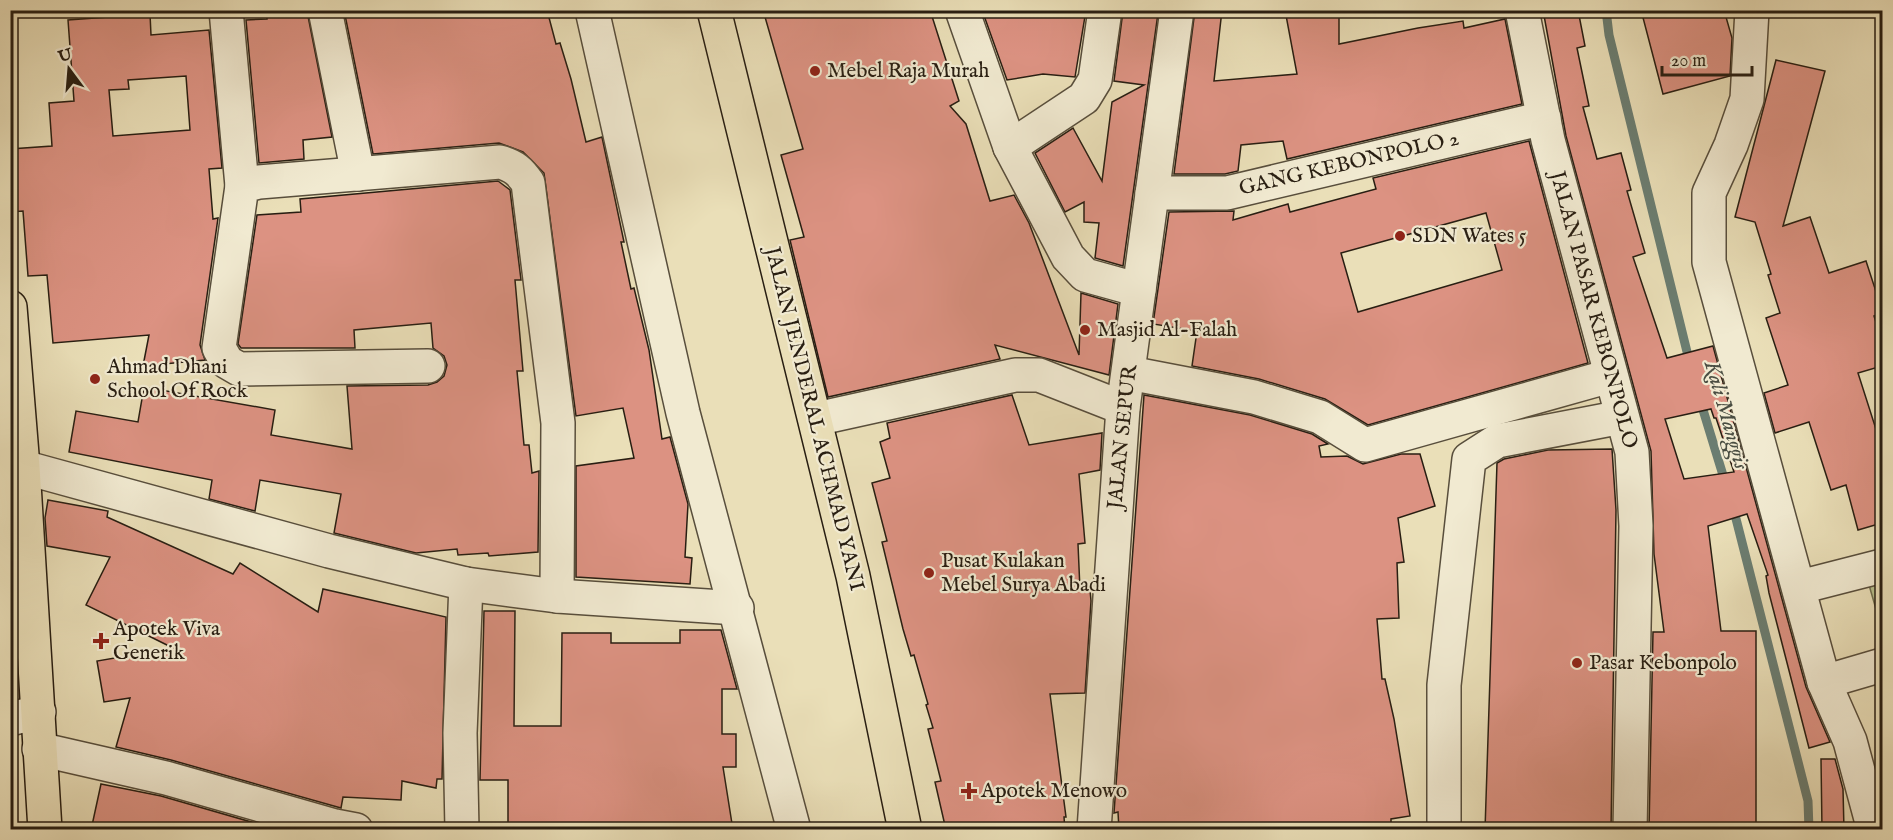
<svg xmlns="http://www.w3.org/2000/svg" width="1893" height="840" font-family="'IM FELL English',serif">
	<rect width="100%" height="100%" fill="#eadfb8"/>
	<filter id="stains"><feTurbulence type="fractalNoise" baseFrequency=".00333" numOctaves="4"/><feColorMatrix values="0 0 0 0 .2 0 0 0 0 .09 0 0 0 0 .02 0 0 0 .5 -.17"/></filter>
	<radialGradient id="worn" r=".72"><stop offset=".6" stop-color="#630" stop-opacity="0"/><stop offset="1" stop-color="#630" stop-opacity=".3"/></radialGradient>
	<polygon fill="#b8c18e" stroke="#707050" stroke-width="1.5" points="1882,574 1882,630 1867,578"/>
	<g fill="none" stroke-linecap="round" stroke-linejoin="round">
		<g stroke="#6b7d71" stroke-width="9">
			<polyline points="1606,10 1609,35 1690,364"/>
			<polyline points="1700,400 1726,485"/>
			<polyline points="1733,507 1808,801 1809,830"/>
		</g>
	</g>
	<g fill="#dc9282" stroke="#281e12" stroke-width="1.5" fill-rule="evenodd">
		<polygon points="344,10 420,10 421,14 452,10 547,10 556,44 560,43 571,79 586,142 602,137 624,242 621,242 631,289 634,288 649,350 662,439 670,437 688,504 685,557 692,558 690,584 576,577 576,466 634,458 623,408 576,416 544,173 523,152 499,143 373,154"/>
		<polygon points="763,10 930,10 959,101 950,106 966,124 990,201 1014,195 1029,223 1079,355 1081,293 1118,304 1109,375 995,345 1000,359 828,397 790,240 804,237 781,155 803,149"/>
		<polygon points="982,10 1086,10 1075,77 1043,74 1007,80"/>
		<polygon points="1195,10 1222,10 1214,81 1297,74 1285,10 1339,10 1339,44 1418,28 1463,21 1464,28 1505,19 1522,104 1287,159 1283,141 1241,145 1238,171 1225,174 1174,174"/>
		<path d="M1543 10H1578L1585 46 1577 48 1589 106 1583 107 1597 159 1621 153 1631 190 1627 191 1645 253 1633 257 1667 358 1713 346 1806 687 1830 742 1809 748 1769 593 1766 576 1768 575 1747 514 1708 526 1721 631H1756V830H1649L1653 632H1664L1654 554 1651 451 1566 136ZM1711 409 1714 418H1716L1734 472 1684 479 1665 419Z"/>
		<polygon points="1641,10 1724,10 1732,38 1730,76 1663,94"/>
		<polygon points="307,11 332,137 303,140 304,159 259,163 246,20 267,19 267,15"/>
		<polygon points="1123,11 1158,13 1123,266 1095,258 1099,223 1084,222 1084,202 1065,212 1035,153 1073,128 1102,181 1112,102 1144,85 1114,81"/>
		<path d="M150 14 151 35 209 30 222 168 209 169 213 219 218 218 200 345 205 360 143 366 149 335 53 343 47 275 28 276 23 211 10 212V149L52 146 49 103 74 101 68 20ZM186 76 190 130 113 136 109 90 129 89 128 80Z"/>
		<polygon points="1776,60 1825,71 1783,226 1810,217 1829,273 1866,261 1882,310 1882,313 1874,316 1882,341 1882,366 1858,373 1882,448 1882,523 1858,530 1846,485 1831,490 1809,422 1775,433 1764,393 1788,385 1766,318 1780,313 1768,275 1771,274 1755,222 1735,217"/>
		<path d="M1529 141 1588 363 1368 425 1325 399 1259 379 1192 366 1197 331 1153 324 1169 212 1234 211 1233 220 1288 204 1290 212 1376 189 1373 178ZM1486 213 1502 270 1358 312 1341 253Z"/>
		<polygon points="498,181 510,190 521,280 515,280 523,371 517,371 524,445 529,445 532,473 539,471 538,552 489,556 488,553 458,555 457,549 416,553 334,533 341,494 260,480 255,511 209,499 212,480 69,452 76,411 138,422 144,387 275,410 271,435 352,449 347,386 428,385 437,382 444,376 447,365 444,356 433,348 431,323 354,330 355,348 241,348 238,344 257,215 301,212 300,199"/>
		<polygon points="1012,395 1029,445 1102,433 1100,470 1079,474 1085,543 1078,544 1080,590 1090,590 1091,601 1085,693 1050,694 1066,817 1064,817 1065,830 946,830 935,782 941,781 928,729 933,728 926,705 928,704 914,655 911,656 903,629 882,542 887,541 872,483 890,478 880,442 890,438 887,423"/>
		<polygon points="1144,395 1250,415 1312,434 1328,444 1319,446 1321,457 1347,456 1363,464 1401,454 1420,454 1435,506 1398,518 1404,562 1397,563 1399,618 1377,619 1382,679 1385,679 1394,719 1410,816 1391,819 1391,830 1119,830 1118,812 1114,813"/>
		<polygon points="1612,449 1616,510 1611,830 1485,830 1497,463 1504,459 1548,450"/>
		<polygon points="48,500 108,511 107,517 233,574 240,563 318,612 323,589 446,617 442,779 437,779 436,788 402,781 401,800 343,797 341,808 171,760 116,747 130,698 104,702 97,661 173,648 86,605 110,557 47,546 45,518"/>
		<polygon points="484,611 515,611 514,726 561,726 562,633 611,633 611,643 680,643 680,630 721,630 737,689 722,689 722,734 736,734 736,767 723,767 733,830 508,830 508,780 480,780"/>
		<polygon points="1821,759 1835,759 1843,789 1844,830 1822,830"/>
		<polygon points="101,784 161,796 279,830 91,830"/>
	</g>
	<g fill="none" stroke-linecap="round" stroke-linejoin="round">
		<g stroke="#584e3c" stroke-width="36">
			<g id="minor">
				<polyline points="226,10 242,186"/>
				<polyline points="325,10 358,174"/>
				<polyline points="592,10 683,413 794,830"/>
				<polyline points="962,10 1010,147 1068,257 1085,275 1139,290"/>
				<polyline points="1522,10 1548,140 1632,452 1636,526 1630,830"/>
				<polyline points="1752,10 1747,99 1731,145 1709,193 1709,262 1824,682 1850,741 1874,830"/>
				<polyline points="1010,147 1084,98 1095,80 1105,10"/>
				<polyline points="1152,193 1227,193 1544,118"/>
				<path d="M428 366 239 369 227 362 219 348 242 186 259 182 500 162C514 166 520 171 528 183L558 423 557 596"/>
				<polyline points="1129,373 1254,397 1320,417 1365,445 1610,376"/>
				<polyline points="816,419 1015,375 1039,375 1123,408"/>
				<polyline points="23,467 329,551 466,584 557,596 737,608"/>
				<polyline points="1800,587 1882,566"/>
				<polyline points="1824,682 1882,665"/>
				<polyline points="10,719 39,712"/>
				<polyline points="39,749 166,778 335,826 356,830"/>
				<polyline points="462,830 460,733 466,584"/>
				<polyline points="1094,830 1123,408 1177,10"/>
				<polyline points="1444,830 1444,685 1469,459 1497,441 1622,417"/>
			</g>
		</g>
		<g stroke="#281e12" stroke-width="36">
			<polyline id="major" points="10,307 23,467 45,830"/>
		</g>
		<g stroke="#281e12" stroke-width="36">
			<polyline id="highway" points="714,10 853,576 905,830"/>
		</g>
		<use href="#minor" stroke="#f1ead1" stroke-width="33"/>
		<use href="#major" stroke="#eadfb8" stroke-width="33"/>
		<use href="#highway" stroke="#eadfb8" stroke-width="33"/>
	</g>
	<g fill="#8f2418" stroke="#f1ead1" stroke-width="2">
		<circle cx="815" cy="71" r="6"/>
		<circle cx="1400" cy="236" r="6"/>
		<circle cx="1085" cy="330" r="6"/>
		<circle cx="95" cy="379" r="6"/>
		<circle cx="929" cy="573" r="6"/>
		<path d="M98 632h6v6h6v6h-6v6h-6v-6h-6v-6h6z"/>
		<circle cx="1577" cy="663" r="6"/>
		<path d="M966 782h6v6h6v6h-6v6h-6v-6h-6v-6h6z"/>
	</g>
	<g text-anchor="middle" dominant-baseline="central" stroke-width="4.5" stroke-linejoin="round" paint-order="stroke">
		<g font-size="21" fill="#281e12" stroke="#f1ead1" text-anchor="start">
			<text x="827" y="71">Mebel Raja Murah</text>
			<text x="1412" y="236">SDN Wates 5</text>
			<text x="1097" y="330">Masjid Al-Falah</text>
			<text x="107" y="367">Ahmad Dhani<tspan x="107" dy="24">School Of Rock</tspan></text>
			<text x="941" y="561">Pusat Kulakan<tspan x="941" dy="24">Mebel Surya Abadi</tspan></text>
			<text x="113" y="629">Apotek Viva<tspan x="113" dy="24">Generik</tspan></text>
			<text x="1589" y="663">Pasar Kebonpolo</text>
			<text x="981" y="791">Apotek Menowo</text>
		</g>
		<g font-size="21" fill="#281e12" stroke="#f1ead1">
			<text transform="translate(1349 164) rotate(-13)">GANG KEBONPOLO 2</text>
			<text transform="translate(1593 310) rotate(75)">JALAN PASAR KEBONPOLO</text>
			<text transform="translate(814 419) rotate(76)">JALAN JENDERAL ACHMAD YANI</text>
			<text transform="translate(1123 437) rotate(-84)">JALAN SEPUR</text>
		</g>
		<g font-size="22" font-style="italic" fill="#4a4d42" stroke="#f1ead1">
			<text transform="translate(1726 415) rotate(74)">Kali Manggis</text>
		</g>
	</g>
	<rect width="1893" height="840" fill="none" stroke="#eadfb8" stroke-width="36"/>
	<rect x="12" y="12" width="1869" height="816" fill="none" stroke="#281e12" stroke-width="3"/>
	<rect x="18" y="18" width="1857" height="804" fill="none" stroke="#281e12" stroke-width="1.5"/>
	<g transform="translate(69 69) rotate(344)" stroke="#f1ead1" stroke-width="4.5" paint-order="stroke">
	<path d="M0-4.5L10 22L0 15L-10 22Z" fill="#281e12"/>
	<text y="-9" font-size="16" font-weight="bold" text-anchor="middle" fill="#281e12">U</text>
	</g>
	<path d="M1662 66v9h90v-9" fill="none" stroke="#281e12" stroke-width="3"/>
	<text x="1671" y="66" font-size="18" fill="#281e12" stroke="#f1ead1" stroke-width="4.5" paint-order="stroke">20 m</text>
	<rect width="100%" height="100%" filter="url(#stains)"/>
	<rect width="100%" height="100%" fill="url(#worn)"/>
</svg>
